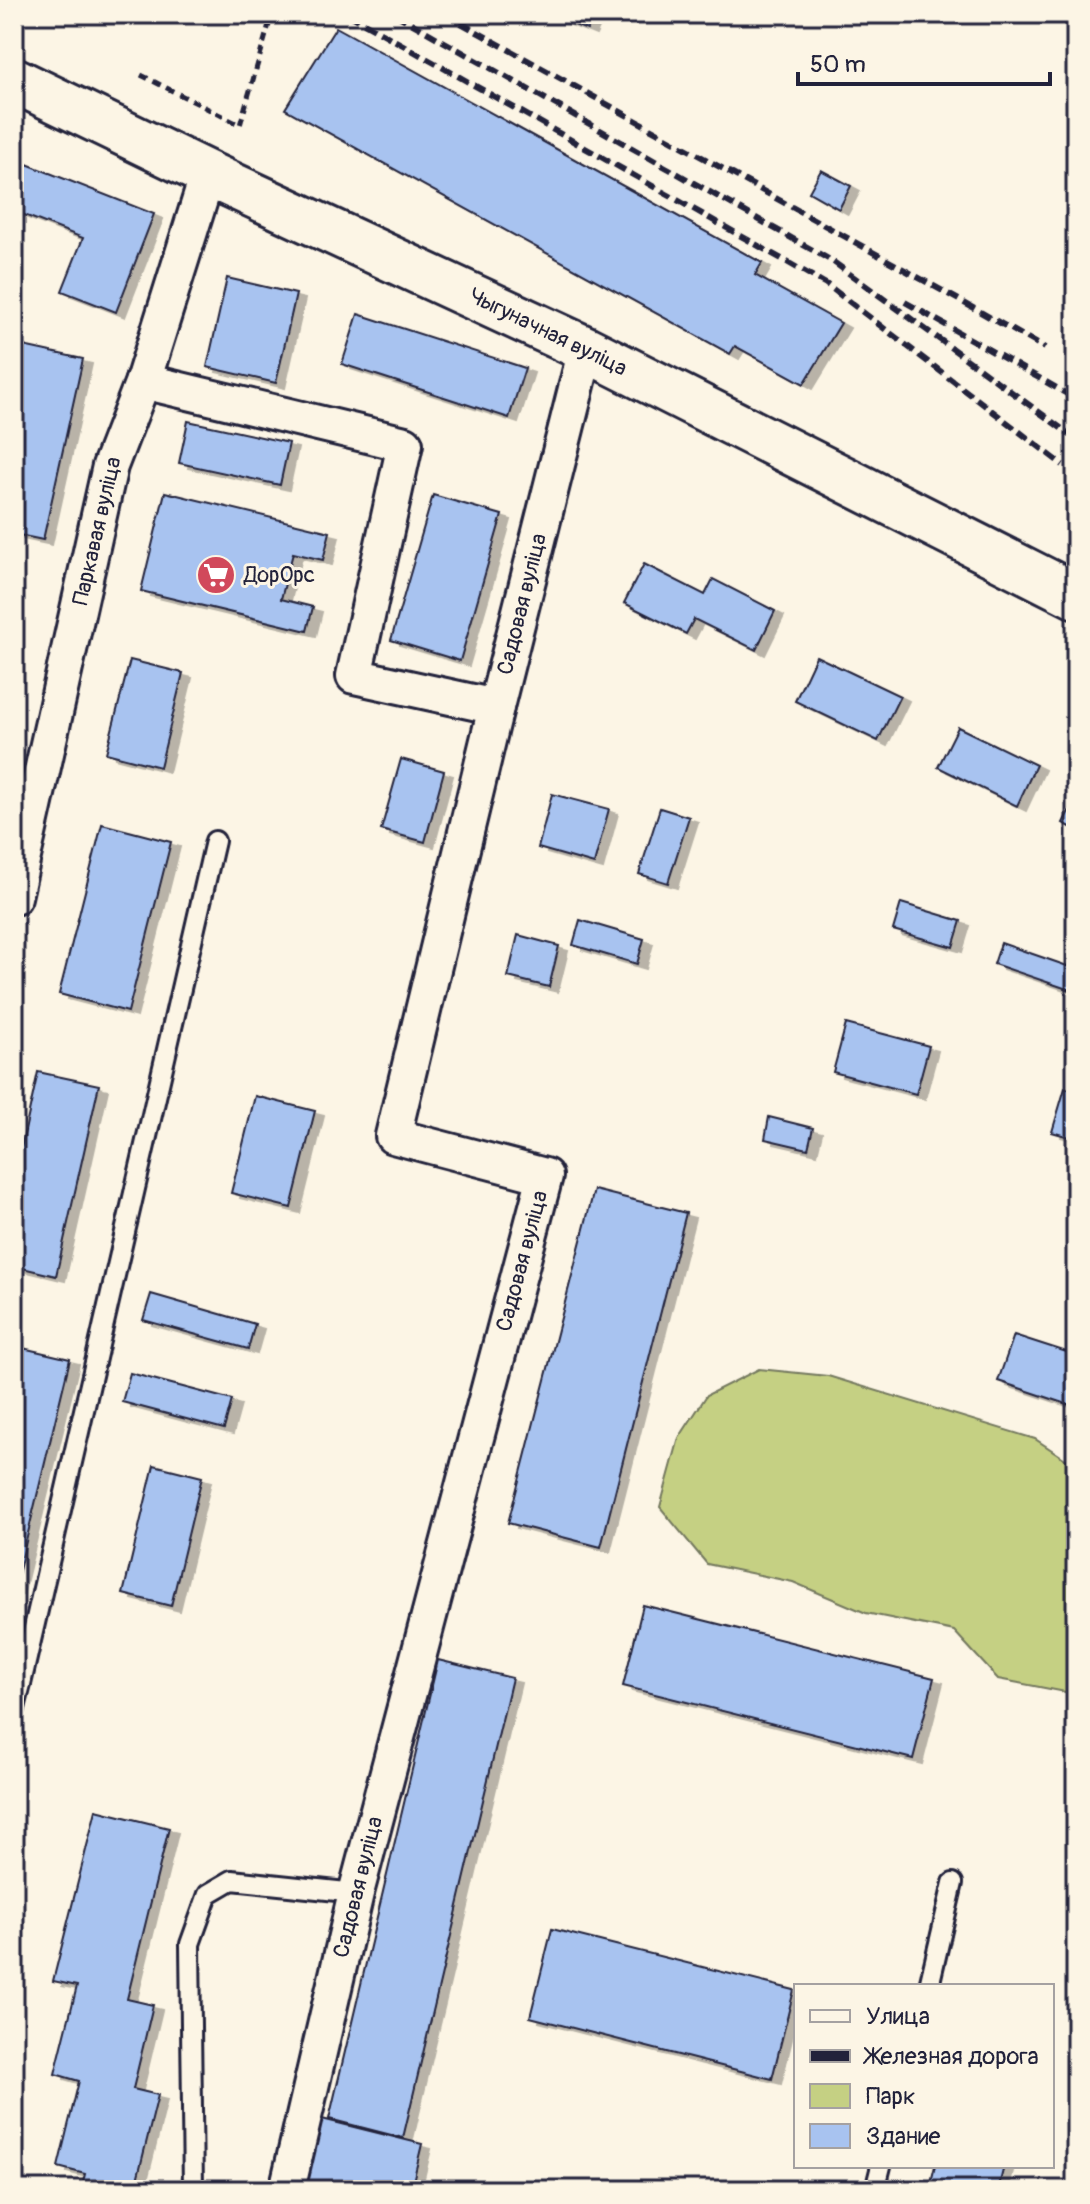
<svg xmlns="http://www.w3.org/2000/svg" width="1090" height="2204" font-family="Pangolin,sans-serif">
	<defs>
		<filter id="shadow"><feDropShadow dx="9" dy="5" stdDeviation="0" flood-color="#0004"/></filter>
	</defs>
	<rect width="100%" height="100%" fill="#fcf5e5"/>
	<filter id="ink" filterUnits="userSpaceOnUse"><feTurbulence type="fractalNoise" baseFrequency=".0125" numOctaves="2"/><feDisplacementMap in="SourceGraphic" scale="16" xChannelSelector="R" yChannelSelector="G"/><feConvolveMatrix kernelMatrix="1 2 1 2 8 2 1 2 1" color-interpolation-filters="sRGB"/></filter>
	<g filter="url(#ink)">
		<polygon fill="#c5d083" stroke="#74795f" stroke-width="2" points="759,1369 828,1376 1035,1439 1076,1466 1076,1694 998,1679 954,1631 866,1613 793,1582 707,1564 660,1507 679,1438 707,1395"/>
		<g fill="#a8c3f0" stroke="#22223b" stroke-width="2" filter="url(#shadow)">
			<polygon points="560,14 594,14 587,30 559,19"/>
			<polygon points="336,27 762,263 755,275 841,323 804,384 735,346 730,354 285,109"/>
			<polygon points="14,159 154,214 116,312 62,291 83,238 14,211"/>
			<polygon points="821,170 851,186 839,209 809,192"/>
			<polygon points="227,278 296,294 276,383 207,367"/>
			<polygon points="358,314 525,368 509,418 342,364"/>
			<polygon points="14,344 83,359 43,540 14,534"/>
			<polygon points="188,421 289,443 280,485 179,463"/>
			<polygon points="165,492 330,532 323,560 293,553 281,599 313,607 307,631 141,591"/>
			<polygon points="433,495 502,515 460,661 391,640"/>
			<polygon points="644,564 705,595 713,579 775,611 756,650 694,619 686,634 624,603"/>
			<polygon points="816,656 900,696 878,741 795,701"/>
			<polygon points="130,660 183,673 160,767 106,753"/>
			<polygon points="958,727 1036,765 1017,806 938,767"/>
			<polygon points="401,759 444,771 425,842 381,830"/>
			<polygon points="552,794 609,809 594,864 538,848"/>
			<polygon points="1076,797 1076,830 1063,823"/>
			<polygon points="660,808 689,817 668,883 639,874"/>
			<polygon points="102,824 171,842 128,1012 59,994"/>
			<polygon points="901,903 961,921 953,947 893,930"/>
			<polygon points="580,920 644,939 637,964 573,945"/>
			<polygon points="518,935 559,946 549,987 508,977"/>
			<polygon points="1001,943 1076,969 1076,992 994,964"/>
			<polygon points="846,1024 929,1046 916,1094 833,1072"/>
			<polygon points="38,1072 99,1085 56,1276 14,1266 14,1180"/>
			<polygon points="1065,1088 1076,1091 1076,1139 1052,1132"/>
			<polygon points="255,1096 315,1111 291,1208 231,1193"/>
			<polygon points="769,1117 813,1128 808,1149 765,1139"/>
			<polygon points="594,1190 686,1213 601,1547 508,1523"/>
			<polygon points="151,1294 255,1324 248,1349 143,1320"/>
			<polygon points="1014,1335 1076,1355 1076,1407 998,1381"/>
			<polygon points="14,1346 70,1359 14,1591"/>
			<polygon points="130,1373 232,1400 224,1429 122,1402"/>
			<polygon points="154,1465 202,1477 171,1606 123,1594"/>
			<polygon points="643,1605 934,1678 913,1759 623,1686"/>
			<polygon points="438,1660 512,1678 403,2138 329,2119"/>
			<polygon points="96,1810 169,1828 127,1999 153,2005 133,2089 158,2095 136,2184 155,2190 81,2190 85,2174 58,2167 79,2081 55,2074 77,1986 53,1981"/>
			<polygon points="552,1929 794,1990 772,2079 530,2017"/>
			<polygon points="314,2117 422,2144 411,2190 343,2190 300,2179"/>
			<polygon points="935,2166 1004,2166 998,2190 929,2190"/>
		</g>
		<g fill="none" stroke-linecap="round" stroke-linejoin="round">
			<g stroke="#22223b" stroke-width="24">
				<g id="lane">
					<polyline points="14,1682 21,1684 14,1712"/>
					<polyline points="21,1684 215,841"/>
					<polyline points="929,1986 953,1883"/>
					<polyline points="193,2190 190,1944 208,1894 232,1880 356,1893"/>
					<polyline points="875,2190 881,2166"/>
				</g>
			</g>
			<g stroke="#22223b" stroke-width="40">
				<g id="street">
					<polyline points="143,381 405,444 354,676 496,707"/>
					<polyline points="14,897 110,466 143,381 208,174"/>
					<polyline points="287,2190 356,1893 545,1176 393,1136 496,707 586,349"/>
				</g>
			</g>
			<g stroke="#22223b" stroke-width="50">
				<polyline id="secondary" points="14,80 208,174 586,349 1076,596"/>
			</g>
			<polyline stroke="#22223b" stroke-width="5" stroke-dasharray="8 6" stroke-linecap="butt" points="141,75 240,125 272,14"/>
			<use href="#lane" stroke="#fcf5e5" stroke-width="18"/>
			<use href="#street" stroke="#fcf5e5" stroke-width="34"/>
			<use href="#secondary" stroke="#fcf5e5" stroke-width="44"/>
			<g stroke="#22223b" stroke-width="6" stroke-dasharray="12 6" stroke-linecap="butt">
				<polyline points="348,14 826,284 1063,465"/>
				<polyline points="395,14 832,261 1076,439"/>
				<polyline points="445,14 1045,348"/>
				<polyline points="905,302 1076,399"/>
			</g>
		</g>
	</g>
	<defs>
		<g id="supermarket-disc" transform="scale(2)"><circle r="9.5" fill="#d1495b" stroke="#fcf5e5"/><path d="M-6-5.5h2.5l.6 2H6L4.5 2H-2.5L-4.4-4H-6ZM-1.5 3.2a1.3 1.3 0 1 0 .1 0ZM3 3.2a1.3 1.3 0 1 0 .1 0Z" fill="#fff"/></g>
	</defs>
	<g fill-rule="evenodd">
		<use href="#supermarket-disc" x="216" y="575"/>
	</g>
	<g text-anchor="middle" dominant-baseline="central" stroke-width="6" stroke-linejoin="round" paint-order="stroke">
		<g font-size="22" fill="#22223b" stroke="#fcf5e5">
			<text transform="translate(548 332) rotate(26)">Чыгуначная вуліца</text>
			<text transform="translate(97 531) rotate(-77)">Паркавая вуліца</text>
			<text transform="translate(522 604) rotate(-76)">Садовая вуліца</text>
			<text transform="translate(522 1261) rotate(-75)">Садовая вуліца</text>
			<text transform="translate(358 1887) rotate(-76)">Садовая вуліца</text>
		</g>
		<g font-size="22" fill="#22223b" stroke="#fcf5e5" text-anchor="start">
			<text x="244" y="575">ДорОрс</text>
		</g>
	</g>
	<rect width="1090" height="2204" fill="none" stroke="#fcf5e5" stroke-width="48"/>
	<rect x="24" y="24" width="1042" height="2156" fill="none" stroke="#22223b" stroke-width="3" filter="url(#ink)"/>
	<rect x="794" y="1984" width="260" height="184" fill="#fcf5e5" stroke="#a5a1a1" stroke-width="2"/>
	<rect x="810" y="2010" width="40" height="12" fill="#fcf5e5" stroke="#a5a1a1" stroke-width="2"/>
	<text x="866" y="2024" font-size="24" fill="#22223b">Улица</text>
	<rect x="810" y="2050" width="40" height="12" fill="#22223b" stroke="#a5a1a1" stroke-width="2"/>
	<text x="866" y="2064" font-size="24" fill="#22223b">Железная дорога</text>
	<rect x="810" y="2084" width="40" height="24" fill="#c5d083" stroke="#a5a1a1" stroke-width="2"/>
	<text x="866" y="2104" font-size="24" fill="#22223b">Парк</text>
	<rect x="810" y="2124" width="40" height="24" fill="#a8c3f0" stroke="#a5a1a1" stroke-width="2"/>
	<text x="866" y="2144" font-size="24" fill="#22223b">Здание</text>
	<path d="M798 72v12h252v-12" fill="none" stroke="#22223b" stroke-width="4"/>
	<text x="810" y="72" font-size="24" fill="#22223b" stroke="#fcf5e5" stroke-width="6" paint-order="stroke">50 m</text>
</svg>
